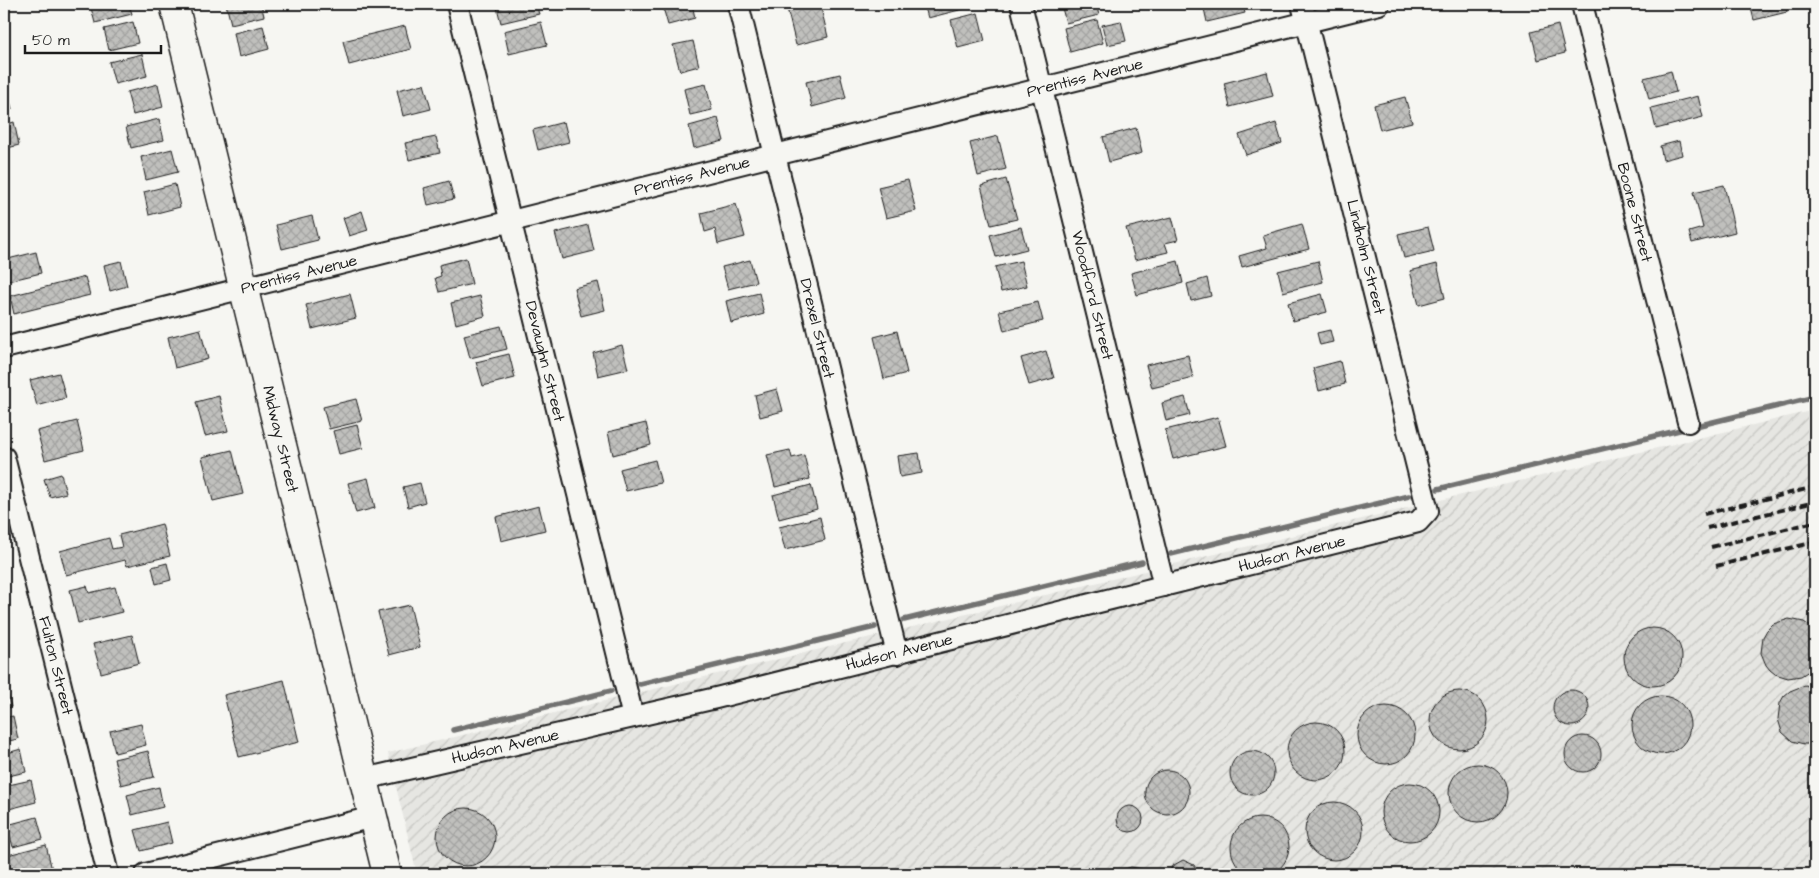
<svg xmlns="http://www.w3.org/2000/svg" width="1819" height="878" font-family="'Architects Daughter',sans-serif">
	<defs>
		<pattern id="industrial-furrows" width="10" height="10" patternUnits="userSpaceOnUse" patternTransform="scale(1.25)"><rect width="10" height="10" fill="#e6e6e2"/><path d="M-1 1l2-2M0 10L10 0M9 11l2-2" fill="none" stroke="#c5c5c1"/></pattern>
		<pattern id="building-cross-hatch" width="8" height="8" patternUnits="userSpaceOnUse" patternTransform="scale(1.25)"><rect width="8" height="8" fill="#c0c0bd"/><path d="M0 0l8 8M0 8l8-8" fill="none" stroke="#a4a4a2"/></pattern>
	</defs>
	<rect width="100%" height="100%" fill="#f6f6f2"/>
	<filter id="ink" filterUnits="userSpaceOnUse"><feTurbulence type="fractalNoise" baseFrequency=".02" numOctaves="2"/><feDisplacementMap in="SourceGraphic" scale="10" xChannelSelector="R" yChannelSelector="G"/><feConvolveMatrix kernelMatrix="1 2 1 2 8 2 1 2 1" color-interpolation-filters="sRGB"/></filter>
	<g filter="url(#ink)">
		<polygon fill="url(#industrial-furrows)" points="1815,410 1815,874 417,874 388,753"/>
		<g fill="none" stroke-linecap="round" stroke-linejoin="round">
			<g stroke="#727271" stroke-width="5.5">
				<polyline points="1438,489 1815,397"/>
				<polyline points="1171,554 1409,496"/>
				<polyline points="904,620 1142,562"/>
				<polyline points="640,684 875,627"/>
				<polyline points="453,730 611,691"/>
			</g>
		</g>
		<g fill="url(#building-cross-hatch)" stroke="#1c1c1c">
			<polygon points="90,4 129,4 132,14 95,23"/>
			<polygon points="226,4 261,4 264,16 231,24"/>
			<polygon points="496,4 536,4 539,14 501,23"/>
			<polygon points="662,4 692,4 695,18 668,25"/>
			<polygon points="786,4 820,4 828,37 796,45"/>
			<polygon points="924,4 970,4 971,7 928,18"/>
			<polygon points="1061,4 1096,4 1099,15 1066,23"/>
			<polygon points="1203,4 1242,4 1245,13 1207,22"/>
			<polygon points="1750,4 1785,4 1787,12 1754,20"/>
			<polygon points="978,13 985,41 958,48 951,20"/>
			<polygon points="1097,20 1103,43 1070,52 1064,28"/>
			<polygon points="1121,21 1126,41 1107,45 1102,25"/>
			<polygon points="133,22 138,43 109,50 104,29"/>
			<polygon points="541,22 547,45 509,54 504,31"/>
			<polygon points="1558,25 1565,53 1538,60 1531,32"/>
			<polygon points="263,26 269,49 239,57 234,33"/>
			<polygon points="405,26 411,49 349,65 343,41"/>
			<polygon points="693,41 699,66 680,71 673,45"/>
			<polygon points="142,54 147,76 115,84 109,62"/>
			<polygon points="1671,71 1676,92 1649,99 1644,78"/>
			<polygon points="1267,72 1273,96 1230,107 1224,83"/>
			<polygon points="840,74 846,98 812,107 806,82"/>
			<polygon points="158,84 163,107 133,115 127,92"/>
			<polygon points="424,84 431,109 403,116 397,90"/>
			<polygon points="706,84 712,110 690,115 684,89"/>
			<polygon points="4,86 6,86 12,109 4,111"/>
			<polygon points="1698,96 1703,117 1656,129 1651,108"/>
			<polygon points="1405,97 1412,122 1380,130 1374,105"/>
			<polygon points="718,118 724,141 694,148 689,126"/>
			<polygon points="159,119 164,140 131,148 126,127"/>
			<polygon points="14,122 19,145 4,149 4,125"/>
			<polygon points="564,122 569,142 538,150 533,130"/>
			<polygon points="1276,123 1282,143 1246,155 1239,135"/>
			<polygon points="1136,128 1142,153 1109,162 1103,137"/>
			<polygon points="998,136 1006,169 978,176 970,143"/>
			<polygon points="436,137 440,153 409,160 405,143"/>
			<polygon points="1679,141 1682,155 1663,160 1660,146"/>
			<polygon points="172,149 178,172 146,180 141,157"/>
			<polygon points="4,164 8,180 4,180"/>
			<polygon points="1006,179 1017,219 991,225 981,186"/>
			<polygon points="908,180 916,211 886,218 878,187"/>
			<polygon points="449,181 454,199 428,205 424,188"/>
			<polygon points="175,184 180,207 149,215 144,192"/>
			<polygon points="1724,185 1735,232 1692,243 1689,232 1703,228 1694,192"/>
			<polygon points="736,204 745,237 718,244 715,229 705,232 701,213"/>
			<polygon points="362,211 368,230 349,236 343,218"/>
			<polygon points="312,216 318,240 282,249 276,225"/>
			<polygon points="1172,217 1178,240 1165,243 1168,252 1135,260 1126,228"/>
			<polygon points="1302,224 1309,249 1242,267 1239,256 1267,248 1263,235"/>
			<polygon points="588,225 594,251 562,259 555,233"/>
			<polygon points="1021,227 1027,249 996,257 990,235"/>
			<polygon points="1428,227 1434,251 1404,258 1398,234"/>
			<polygon points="36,252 41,273 8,281 4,260"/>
			<polygon points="466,258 472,284 439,292 435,278 441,276 439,265"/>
			<polygon points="750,260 756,282 728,289 722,267"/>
			<polygon points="121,261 127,286 110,291 104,265"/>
			<polygon points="1021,261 1027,286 1001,292 995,267"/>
			<polygon points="1178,261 1183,283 1137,295 1131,273"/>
			<polygon points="1318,261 1323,282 1283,292 1278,271"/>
			<polygon points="1437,264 1445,298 1419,305 1410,271"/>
			<polygon points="85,277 90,295 14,314 10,296"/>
			<polygon points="1207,278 1211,296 1191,301 1187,284"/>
			<polygon points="598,282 605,310 581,316 574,288"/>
			<polygon points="759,293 764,314 731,323 726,301"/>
			<polygon points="350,294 356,318 312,329 306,305"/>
			<polygon points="1322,294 1327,312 1293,321 1288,303"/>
			<polygon points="480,296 485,316 456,324 451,303"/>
			<polygon points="1038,302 1043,321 1004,331 999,311"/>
			<polygon points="501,326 507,349 470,358 464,335"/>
			<polygon points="200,329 208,359 175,368 168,337"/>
			<polygon points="1330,330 1333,342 1320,345 1317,333"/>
			<polygon points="897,331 907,373 884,379 874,337"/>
			<polygon points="622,345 628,369 598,376 593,353"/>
			<polygon points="1046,351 1054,378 1029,385 1021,358"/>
			<polygon points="509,354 515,378 483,386 476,362"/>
			<polygon points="1188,355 1193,378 1152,388 1146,365"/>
			<polygon points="1340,361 1345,384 1319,391 1313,368"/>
			<polygon points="59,373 66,398 37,406 30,380"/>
			<polygon points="777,389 783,411 760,417 755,395"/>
			<polygon points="219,396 228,431 205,436 196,402"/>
			<polygon points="1185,397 1190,415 1166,421 1162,403"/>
			<polygon points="356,399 362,421 329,429 323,407"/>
			<polygon points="1218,417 1226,446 1173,459 1165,430"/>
			<polygon points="77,421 84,450 45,460 37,431"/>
			<polygon points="646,423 651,445 613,455 608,432"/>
			<polygon points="357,425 363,448 339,454 333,431"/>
			<polygon points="232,450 243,494 213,501 202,457"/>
			<polygon points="790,450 792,458 804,455 810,479 775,487 767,455"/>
			<polygon points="919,453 922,473 900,477 897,456"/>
			<polygon points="655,460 661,483 626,491 620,469"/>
			<polygon points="61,474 66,493 50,497 44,479"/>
			<polygon points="368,478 375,508 356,513 348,483"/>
			<polygon points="420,483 425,502 408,507 403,487"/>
			<polygon points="811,485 817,509 779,519 773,495"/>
			<polygon points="539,506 545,530 501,541 496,517"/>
			<polygon points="820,517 825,540 785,550 779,527"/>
			<polygon points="162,524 170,556 127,566 125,560 66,575 60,551 109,538 112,549 122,547 119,535"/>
			<polygon points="167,563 171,580 156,584 152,567"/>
			<polygon points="87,586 89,593 115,587 122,612 78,623 70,590"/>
			<polygon points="410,605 420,647 389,655 378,612"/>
			<polygon points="1789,619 1804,622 1811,627 1815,633 1815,664 1812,669 1801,676 1788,678 1775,674 1770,670 1766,665 1761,653 1763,637 1767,630 1773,624"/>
			<circle cx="1653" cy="657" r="29"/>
			<polygon points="132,635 139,663 101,673 93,644"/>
			<polygon points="284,680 299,742 239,757 224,695"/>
			<polygon points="4,682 11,707 4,709"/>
			<polygon points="1805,685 1815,687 1815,743 1811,744 1804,744 1792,741 1782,732 1778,719 1780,703 1784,696 1790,691"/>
			<circle cx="1571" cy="708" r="18"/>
			<circle cx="1459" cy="720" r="29"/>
			<circle cx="1661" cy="725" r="29"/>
			<circle cx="1386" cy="735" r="29"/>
			<polygon points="13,716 18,739 4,742 4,718"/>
			<circle cx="1316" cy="751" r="29"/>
			<polygon points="141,724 146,745 115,753 110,731"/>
			<circle cx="1583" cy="754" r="18"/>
			<polygon points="21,749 26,772 4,777 4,754"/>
			<polygon points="148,751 154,777 121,785 114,759"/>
			<circle cx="1252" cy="773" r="22"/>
			<circle cx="1478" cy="793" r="29"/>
			<circle cx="1167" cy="792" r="22"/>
			<polygon points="31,780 36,802 9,809 4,786"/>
			<circle cx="1410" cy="812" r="29"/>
			<polygon points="159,787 163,807 132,815 127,795"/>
			<circle cx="1334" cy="831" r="29"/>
			<circle cx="1130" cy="819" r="13"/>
			<circle cx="466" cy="837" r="29"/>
			<polygon points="37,817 43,839 13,847 7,825"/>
			<circle cx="1260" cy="847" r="29"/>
			<polygon points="167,822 172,843 141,851 135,830"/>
			<polygon points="46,845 52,870 36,874 4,874 4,856"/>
			<polygon points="1183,860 1194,865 1199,874 1169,874 1172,866"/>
			<polygon points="1131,867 1142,869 1148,874 1116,874 1119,871"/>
		</g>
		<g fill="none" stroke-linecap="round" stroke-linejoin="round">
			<g stroke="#1c1c1c" stroke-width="24">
				<g id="street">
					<path id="s1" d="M457 4 633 717"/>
					<path id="s2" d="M738 4 897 654"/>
					<path id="s3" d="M1021 4 1164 586"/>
					<path id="s4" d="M1582 4 1688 422"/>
					<path id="s5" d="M4 348 1379 4"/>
					<path id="s6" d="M4 457 108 874"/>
					<path id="s7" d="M364 779 716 698 1418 522 1428 511 1302 4"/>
					<polyline points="146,874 373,817"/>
				</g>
			</g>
			<g stroke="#1c1c1c" stroke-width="31">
				<g id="secondary">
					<path id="s8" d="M174 4 387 874"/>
				</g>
			</g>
			<use href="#street" stroke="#f6f6f2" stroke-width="20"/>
			<use href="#secondary" stroke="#f6f6f2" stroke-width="28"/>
			<g stroke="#1c1c1c" stroke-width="4" stroke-dasharray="8 4" stroke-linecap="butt">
				<polyline points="1704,514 1815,487"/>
				<polyline points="1707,528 1815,502"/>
				<polyline points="1711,547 1815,522"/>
				<polyline points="1716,566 1815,542"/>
			</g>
		</g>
	</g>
	<g text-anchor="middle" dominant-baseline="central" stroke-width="4" stroke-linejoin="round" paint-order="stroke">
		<g font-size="16" fill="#1c1c1c" stroke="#f6f6f2">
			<text stroke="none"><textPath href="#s5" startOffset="1114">Prentiss Avenue</textPath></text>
			<text stroke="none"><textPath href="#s5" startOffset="709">Prentiss Avenue</textPath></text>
			<text stroke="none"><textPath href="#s4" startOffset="215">Boone Street</textPath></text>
			<text transform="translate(1366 257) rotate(76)">Lindholm Street</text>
			<text stroke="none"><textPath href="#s5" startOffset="304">Prentiss Avenue</textPath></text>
			<text stroke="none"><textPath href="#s3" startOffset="300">Woodford Street</textPath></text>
			<text stroke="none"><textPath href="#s2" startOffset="334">Drexel Street</textPath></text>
			<text stroke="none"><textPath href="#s1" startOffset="368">Devaughn Street</textPath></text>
			<text stroke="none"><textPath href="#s8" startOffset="448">Midway Street</textPath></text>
			<text stroke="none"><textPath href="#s7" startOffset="955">Hudson Avenue</textPath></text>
			<text stroke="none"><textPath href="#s7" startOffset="550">Hudson Avenue</textPath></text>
			<text stroke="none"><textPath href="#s6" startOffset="215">Fulton Street</textPath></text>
			<text stroke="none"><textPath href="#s7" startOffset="145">Hudson Avenue</textPath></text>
		</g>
	</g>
	<rect width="1819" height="878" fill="none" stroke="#f6f6f2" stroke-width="20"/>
	<rect x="10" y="10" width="1799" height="858" fill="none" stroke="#1c1c1c" stroke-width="2" filter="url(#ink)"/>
	<path d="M25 45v8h136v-8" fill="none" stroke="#1c1c1c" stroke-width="2.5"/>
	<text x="32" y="45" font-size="15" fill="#1c1c1c" stroke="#f6f6f2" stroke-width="4" paint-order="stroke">50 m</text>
</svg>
